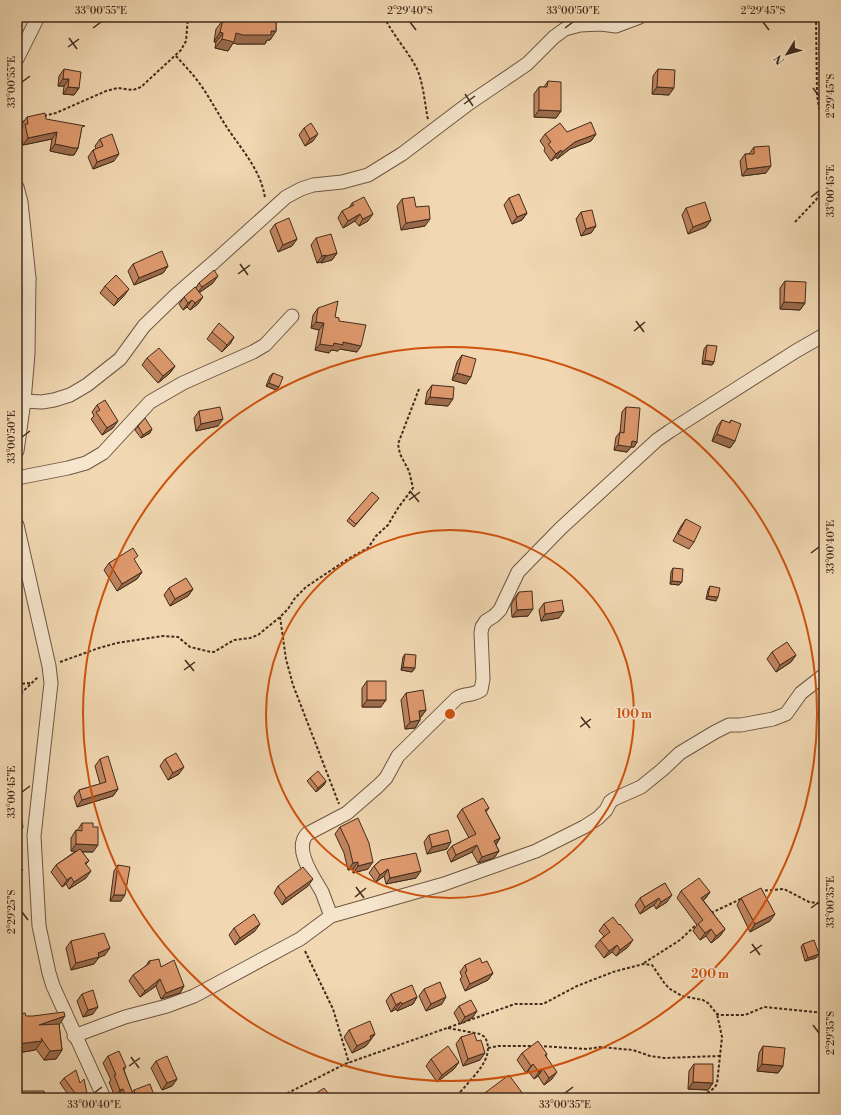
<svg xmlns="http://www.w3.org/2000/svg" width="841" height="1115" font-family="'Libre Bodoni',serif">
	<rect width="100%" height="100%" fill="#f1d8b2"/>
	<filter id="stains"><feTurbulence type="fractalNoise" baseFrequency=".005" numOctaves="4"/><feColorMatrix values="0 0 0 0 .2 0 0 0 0 .09 0 0 0 0 .02 0 0 0 .5 -.17"/></filter>
	<radialGradient id="worn" r=".72"><stop offset=".6" stop-color="#630" stop-opacity="0"/><stop offset="1" stop-color="#630" stop-opacity=".3"/></radialGradient>
	<g fill="none" stroke-linecap="round" stroke-linejoin="round">
		<g stroke="#6e5642" stroke-width="15">
			<g id="minor">
				<polyline points="17,59 38,17"/>
				<polyline points="17,187 21,202 29,278 28,354 24,401 17,451"/>
				<polyline points="17,280 29,278"/>
				<polyline points="24,401 42,402 54,400 70,395 87,385 120,359 144,326 176,295 214,262 286,197 301,189 313,185 342,182 368,175 402,154 468,104 527,64 554,37 565,29 580,25 601,24 616,26 640,17"/>
				<polyline points="17,478 68,468 86,463 103,453 150,402 183,383 253,352 265,345 292,316"/>
				<polyline points="17,525 49,666 51,683 34,836 39,926 49,973 53,986 104,1098"/>
				<path d="M331 916C328 908 325 900 322 892 314 878 293 849 307 834L347 813 378 786 386 778 398 756 457 698C465 693 473 696 481 690L483 679 481 633 482 627 486 621 494 616 500 610 518 572 561 528 657 440 670 431 796 351 824 335"/>
				<polyline points="74,1036 125,1017 167,1006 194,996 300,939 331,916 444,884 536,851 584,827 598,818 606,810 610,802 614,799 641,787 662,770 680,753 715,732 729,725 741,725 773,719 786,714 801,693 824,675"/>
			</g>
		</g>
		<g stroke="#422b1c" stroke-width="2" stroke-dasharray="3 2" stroke-linecap="butt">
			<path d="M384 17C393 35 407 50 416 67 423 80 425 105 428 120"/>
			<polyline points="816,17 817,95 824,139"/>
			<path d="M176 56C184 65 193 74 200 84 210 98 217 112 226 126 241 149 261 170 265 198"/>
			<polyline points="44,116 56,113 106,91 118,88 133,90 141,87 181,50 186,41 188,17"/>
			<polyline points="17,123 26,121"/>
			<polyline points="795,222 816,200 824,185"/>
			<polyline points="280,617 286,659 293,685 339,804"/>
			<polyline points="60,662 99,648 117,643 163,636 178,637 190,647 211,652 214,652 234,640 250,638 258,635 280,617 288,609 295,598 306,587 348,559 368,548 376,536 388,525 398,508 413,488 409,471 400,454 398,444 419,389"/>
			<polyline points="17,684 31,683"/>
			<polyline points="17,697 38,677"/>
			<polyline points="17,870 23,870"/>
			<polyline points="760,891 784,889 809,902 824,904"/>
			<polyline points="711,913 743,898"/>
			<polyline points="305,951 333,1009 349,1063"/>
			<polyline points="644,963 680,940 697,924"/>
			<path d="M448 1028 480 1034 485 1037C494 1055 480 1069 469 1082 464 1088 459 1094 453 1098"/>
			<polyline points="539,1046 587,1049 600,1047 633,1050 650,1056 664,1058 719,1056"/>
			<polyline points="488,1048 498,1046 534,1046"/>
			<polyline points="278,1098 345,1064 515,1004 543,1004 577,986 613,972 643,964 652,965 665,984 670,989 682,996 703,1000 708,1003 717,1014 721,1015 745,1015 764,1007 824,1013"/>
			<path d="M693 1098C703 1095 711 1093 717 1084L722 1037 717 1014"/>
		</g>
		<use href="#minor" stroke="#f6e6cd" stroke-width="13"/>
	</g>
	<g fill="#bf845e" stroke="#422b1c">
		<polygon points="226,17 276,17 276,31 270,40 267,40 265,44 237,44 233,43 228,51 215,48 216,42 214,42 216,29 223,20 224,20"/>
		<polygon points="64,69 79,88 74,95 63,94 64,86 58,86 59,76"/>
		<polygon points="658,69 669,95 652,94 653,76"/>
		<polygon points="548,81 561,111 556,118 534,117 534,94 539,87 544,87"/>
		<polygon points="27,117 81,131 78,148 74,155 69,155 50,151 52,139 23,145 20,131 23,127 22,124"/>
		<polygon points="304,128 313,141 305,146 299,135"/>
		<polygon points="567,132 596,134 591,141 570,149 557,159 556,157 551,161 544,151 545,148 540,141 545,134"/>
		<polygon points="100,139 114,161 93,169 88,157 93,150 96,149 95,146"/>
		<polygon points="754,147 766,173 742,176 740,161 745,154 749,154"/>
		<polygon points="509,198 527,213 522,220 512,224 504,205"/>
		<polygon points="402,199 416,207 425,226 401,230 397,206"/>
		<polygon points="352,203 368,221 359,226 355,221 343,228 338,218 342,211 349,208"/>
		<polygon points="686,208 711,220 706,227 688,234 682,215"/>
		<polygon points="581,212 596,226 591,233 581,236 576,219"/>
		<polygon points="275,224 297,239 292,246 278,252 270,231"/>
		<polygon points="316,238 337,253 332,260 321,263 321,262 317,263 311,245"/>
		<polygon points="133,264 168,266 163,273 134,285 128,271"/>
		<polygon points="785,281 805,303 800,310 780,309 780,288"/>
		<polygon points="199,283 213,283 199,293 198,304 190,310 187,307 183,310 179,304 184,297 196,288"/>
		<polygon points="105,286 124,296 114,306 100,293"/>
		<polygon points="318,308 335,317 339,321 357,352 340,349 338,351 331,350 329,353 315,350 319,330 311,328 313,315"/>
		<polygon points="212,332 234,337 230,344 222,352 207,339"/>
		<polygon points="707,345 714,362 712,365 702,364 704,349"/>
		<polygon points="462,355 466,384 452,380 457,362"/>
		<polygon points="147,358 175,366 170,373 158,383 142,365"/>
		<polygon points="273,373 276,390 266,386 270,376"/>
		<polygon points="432,385 448,406 425,404 427,392"/>
		<polygon points="97,405 113,428 102,435 91,419 94,416 92,412"/>
		<polygon points="626,407 637,442 634,447 631,447 627,452 614,450 616,437 620,432 622,412"/>
		<polygon points="199,411 218,426 196,431 194,418"/>
		<polygon points="722,420 729,423 731,420 735,441 730,448 712,441 717,427"/>
		<polygon points="138,426 150,433 141,438 135,430"/>
		<polygon points="379,498 354,527 347,521 349,518"/>
		<polygon points="686,519 694,542 689,549 673,541 681,526"/>
		<polygon points="109,563 142,572 137,579 117,591 104,570"/>
		<polygon points="673,568 679,585 670,584 671,572"/>
		<polygon points="710,586 716,601 706,599 708,590"/>
		<polygon points="169,588 193,589 188,596 170,606 164,595"/>
		<polygon points="519,592 528,616 512,617 511,605 514,599"/>
		<polygon points="544,603 559,618 541,621 539,610"/>
		<polygon points="772,652 796,655 791,662 776,672 767,659"/>
		<polygon points="405,654 415,668 412,672 401,670 403,657"/>
		<polygon points="367,681 381,707 362,707 362,688"/>
		<polygon points="406,693 426,710 421,717 420,717 420,720 415,728 405,729 401,700"/>
		<polygon points="100,759 118,789 113,796 77,807 74,797 79,790 100,784 95,766"/>
		<polygon points="165,759 179,774 168,780 160,766"/>
		<polygon points="310,778 326,781 324,785 316,792 307,781"/>
		<polygon points="489,808 486,812 500,838 496,845 499,851 494,858 478,863 472,852 451,862 447,852 452,846 469,838 457,816 462,809"/>
		<polygon points="82,823 93,852 82,852 89,861 86,864 86,878 69,889 66,884 62,887 51,872 56,865 76,851 71,851 71,838 76,830 77,831"/>
		<polygon points="340,827 368,869 353,873 353,869 348,870 344,853 335,834"/>
		<polygon points="429,835 447,849 427,854 424,842"/>
		<polygon points="381,860 416,878 386,884 384,876 376,882 369,873 374,866"/>
		<polygon points="118,865 121,901 110,901 114,871"/>
		<polygon points="665,883 667,902 656,909 654,905 640,914 635,905 640,898"/>
		<polygon points="278,886 308,886 282,905 274,893"/>
		<polygon points="681,891 710,892 705,899 703,900 725,929 720,936 711,943 706,936 700,940 693,931 697,925 677,898"/>
		<polygon points="741,898 770,921 750,932 737,905"/>
		<polygon points="604,924 628,947 616,956 612,952 604,958 595,946 600,940 604,936 599,931"/>
		<polygon points="234,928 255,931 235,945 229,935"/>
		<polygon points="71,941 105,955 99,957 94,964 71,970 66,948"/>
		<polygon points="803,944 816,958 805,961 801,947"/>
		<polygon points="149,961 161,967 184,986 180,993 161,999 156,986 140,997 129,981 133,975 146,966"/>
		<polygon points="482,963 493,973 488,980 465,991 460,979 462,977 460,972 465,965"/>
		<polygon points="424,989 442,1004 426,1011 419,996"/>
		<polygon points="82,994 93,1014 83,1017 77,1001"/>
		<polygon points="391,994 417,997 413,1004 397,1011 396,1009 391,1012 386,1001"/>
		<polygon points="459,1006 477,1011 472,1018 460,1024 454,1013"/>
		<polygon points="17,1014 59,1025 62,1050 56,1059 44,1060 36,1049 35,1050 17,1053"/>
		<polygon points="349,1030 375,1034 366,1046 352,1053 344,1037"/>
		<polygon points="461,1037 477,1041 480,1060 463,1066 456,1044"/>
		<polygon points="763,1046 783,1066 778,1073 757,1071 759,1053"/>
		<polygon points="522,1053 547,1054 546,1056 552,1079 544,1085 538,1076 534,1079 528,1071 526,1073 517,1060"/>
		<polygon points="108,1056 126,1067 124,1070 132,1092 134,1090 155,1098 118,1098 118,1096 115,1097 109,1082 111,1080 103,1063"/>
		<polygon points="431,1059 459,1062 454,1069 437,1082 426,1066"/>
		<polygon points="156,1061 177,1079 172,1086 162,1090 151,1068"/>
		<polygon points="694,1064 713,1083 708,1090 688,1089 689,1071"/>
		<polygon points="64,1078 80,1083 88,1098 70,1097 60,1083"/>
		<polygon points="20,1091 46,1098 18,1098 18,1094"/>
		<polygon points="315,1094 332,1098 313,1098"/>
	</g>
	<g fill="#9b6b4c" stroke="#422b1c">
		<polygon points="271,31 276,31 270,40 267,40 265,44 237,44 233,43 228,51 215,48 222,39 236,33"/>
		<polygon points="220,32 223,33 216,42 214,42"/>
		<polygon points="63,79 69,79 64,86 58,86"/>
		<polygon points="68,87 79,88 74,95 63,94"/>
		<polygon points="657,87 674,88 669,95 652,94"/>
		<polygon points="539,110 561,111 556,118 534,117"/>
		<polygon points="57,132 52,139 23,145 28,138"/>
		<polygon points="318,134 313,141 305,146 310,139"/>
		<polygon points="596,134 591,141 570,149 557,159 562,152 575,142"/>
		<polygon points="55,144 78,148 74,155 69,155 50,151"/>
		<polygon points="561,150 556,157 551,161 556,154"/>
		<polygon points="119,154 114,161 93,169 97,162"/>
		<polygon points="771,166 766,173 742,176 747,169"/>
		<polygon points="527,213 522,220 512,224 517,217"/>
		<polygon points="360,214 355,221 343,228 348,221"/>
		<polygon points="373,214 368,221 359,226 363,219"/>
		<polygon points="430,219 425,226 401,230 406,223"/>
		<polygon points="711,220 706,227 688,234 693,227"/>
		<polygon points="596,226 591,233 581,236 586,229"/>
		<polygon points="297,239 292,246 278,252 283,245"/>
		<polygon points="337,253 332,260 321,263 326,256"/>
		<polygon points="326,255 321,262 317,263 322,256"/>
		<polygon points="168,266 163,273 134,285 139,278"/>
		<polygon points="218,276 213,283 197,294 202,287"/>
		<polygon points="129,289 124,296 114,306 118,299"/>
		<polygon points="203,297 198,304 190,310 195,303"/>
		<polygon points="192,300 187,307 183,310 188,303"/>
		<polygon points="784,302 805,303 800,310 780,309"/>
		<polygon points="316,322 324,323 319,330 311,328"/>
		<polygon points="234,337 230,344 222,352 227,345"/>
		<polygon points="343,342 361,346 357,352 340,349 338,351 331,350 329,353 315,350 320,344"/>
		<polygon points="705,360 714,362 712,365 702,364"/>
		<polygon points="175,366 170,373 158,383 163,376"/>
		<polygon points="457,373 471,377 466,384 452,380"/>
		<polygon points="269,383 279,387 276,390 266,386"/>
		<polygon points="430,397 453,399 448,406 425,404"/>
		<polygon points="223,419 218,426 196,431 201,424"/>
		<polygon points="118,421 113,428 102,435 107,428"/>
		<polygon points="152,429 150,433 141,438 143,435"/>
		<polygon points="717,434 735,441 730,448 712,441"/>
		<polygon points="632,441 637,442 634,447 631,447 627,452 614,450 618,445"/>
		<polygon points="142,572 137,579 117,591 122,584"/>
		<polygon points="672,581 682,582 679,585 670,584"/>
		<polygon points="193,589 188,596 170,606 175,599"/>
		<polygon points="708,596 718,597 716,601 706,599"/>
		<polygon points="533,609 528,616 512,617 517,610"/>
		<polygon points="564,611 559,618 541,621 545,614"/>
		<polygon points="796,655 791,662 776,672 780,665"/>
		<polygon points="403,667 415,668 412,672 401,670"/>
		<polygon points="367,700 386,700 381,707 362,707"/>
		<polygon points="426,710 421,717 414,718 419,711"/>
		<polygon points="420,720 415,728 405,729 410,722"/>
		<polygon points="184,767 179,774 168,780 173,773"/>
		<polygon points="326,781 324,785 316,792 318,788"/>
		<polygon points="118,789 113,796 77,807 82,800"/>
		<polygon points="23,827 20,832 17,832 17,828"/>
		<polygon points="500,838 495,845 494,841"/>
		<polygon points="451,842 447,849 427,854 432,847"/>
		<polygon points="76,844 98,845 93,852 71,851"/>
		<polygon points="477,845 472,852 451,862 456,855"/>
		<polygon points="499,851 494,858 478,863 482,857"/>
		<polygon points="358,862 353,869 348,870 353,863"/>
		<polygon points="373,862 368,869 353,873 358,866"/>
		<polygon points="388,869 384,876 376,882 380,875"/>
		<polygon points="91,871 86,878 69,889 74,882"/>
		<polygon points="421,871 416,878 386,884 390,878"/>
		<polygon points="71,877 66,884 62,887 67,880"/>
		<polygon points="313,879 308,886 282,905 286,898"/>
		<polygon points="710,892 705,899 696,905 701,898"/>
		<polygon points="114,895 125,895 121,901 110,901"/>
		<polygon points="672,895 667,902 656,909 661,902"/>
		<polygon points="659,898 654,905 640,914 645,907"/>
		<polygon points="775,914 770,921 750,932 755,924"/>
		<polygon points="260,924 255,931 235,945 240,938"/>
		<polygon points="711,929 706,936 700,940 705,933"/>
		<polygon points="725,929 720,936 711,943 716,936"/>
		<polygon points="633,940 628,947 616,956 620,950"/>
		<polygon points="617,945 612,952 604,958 609,951"/>
		<polygon points="110,948 105,955 98,958 99,957 94,964 71,970 76,963"/>
		<polygon points="819,954 816,958 805,961 808,958"/>
		<polygon points="493,973 488,980 465,991 470,984"/>
		<polygon points="160,979 156,986 140,997 145,991"/>
		<polygon points="184,986 180,993 161,999 166,993"/>
		<polygon points="417,997 413,1004 397,1011 402,1004"/>
		<polygon points="446,997 442,1004 426,1011 431,1004"/>
		<polygon points="401,1002 396,1009 391,1012 396,1005"/>
		<polygon points="98,1007 93,1014 83,1017 88,1010"/>
		<polygon points="477,1011 472,1018 460,1024 465,1017"/>
		<polygon points="65,1016 59,1025 39,1025"/>
		<polygon points="375,1034 366,1046 352,1053 357,1046 370,1036"/>
		<polygon points="42,1041 35,1050 17,1053 17,1044"/>
		<polygon points="62,1050 56,1059 44,1060 50,1051"/>
		<polygon points="485,1053 480,1060 463,1066 468,1059"/>
		<polygon points="459,1062 454,1069 437,1082 442,1075"/>
		<polygon points="533,1064 528,1071 526,1073 531,1066"/>
		<polygon points="762,1064 783,1066 778,1073 757,1071"/>
		<polygon points="543,1069 538,1076 534,1079 539,1072"/>
		<polygon points="557,1072 552,1079 544,1085 549,1078"/>
		<polygon points="177,1079 172,1086 162,1090 167,1083"/>
		<polygon points="693,1082 713,1083 708,1090 688,1089"/>
		<polygon points="123,1089 118,1096 115,1097 120,1090"/>
		<polygon points="133,1094 130,1098 125,1098 126,1096"/>
	</g>
	<g fill="#de996d" stroke="#422b1c">
		<polygon points="228,17 244,17 248,18 248,17 276,17 276,31 271,31 271,35 243,35 236,33 234,42 222,39 223,33 220,32 223,20 227,21"/>
		<polygon points="64,69 81,72 79,88 68,87 69,79 63,79"/>
		<polygon points="658,69 675,70 674,88 657,87"/>
		<polygon points="548,81 561,82 561,111 539,110 539,87 547,87"/>
		<polygon points="45,113 46,119 85,126 82,127 78,148 74,148 55,144 57,132 28,138 25,124 28,124 27,117"/>
		<polygon points="591,122 596,134 575,142 562,152 561,150 556,154 548,144 551,142 545,134 560,123 567,132"/>
		<polygon points="311,123 318,134 310,139 304,128"/>
		<polygon points="112,134 119,154 97,162 93,150 103,146 100,139"/>
		<polygon points="769,146 771,166 747,169 745,154 754,154 754,147"/>
		<polygon points="519,194 527,213 517,217 509,198"/>
		<polygon points="364,197 373,214 363,219 360,214 348,221 342,211 354,205 352,203"/>
		<polygon points="414,197 416,207 429,206 430,219 406,223 402,199"/>
		<polygon points="705,202 711,220 693,227 686,208"/>
		<polygon points="592,210 596,226 586,229 581,212"/>
		<polygon points="289,218 297,239 283,245 275,224"/>
		<polygon points="331,234 337,253 326,256 326,255 322,256 316,238"/>
		<polygon points="162,251 168,266 139,278 133,264"/>
		<polygon points="214,270 218,276 202,287 199,283"/>
		<polygon points="116,275 129,289 118,299 105,286"/>
		<polygon points="785,281 806,282 805,303 784,302"/>
		<polygon points="195,287 203,297 195,303 192,300 188,303 184,297"/>
		<polygon points="338,301 335,317 339,318 339,321 366,325 361,346 343,342 343,345 334,343 333,346 320,344 324,323 316,322 318,308"/>
		<polygon points="219,323 234,337 227,345 212,332"/>
		<polygon points="707,345 717,346 714,362 705,360"/>
		<polygon points="159,348 175,366 163,376 147,358"/>
		<polygon points="462,355 476,359 471,377 457,373"/>
		<polygon points="273,373 283,377 279,387 269,383"/>
		<polygon points="432,385 454,387 453,399 430,397"/>
		<polygon points="105,400 118,421 107,428 96,412 100,410 97,405"/>
		<polygon points="220,407 223,419 201,424 199,411"/>
		<polygon points="626,407 640,408 637,442 632,441 631,447 618,445 620,432 624,433"/>
		<polygon points="145,418 152,429 143,435 138,426"/>
		<polygon points="722,420 730,423 731,420 741,424 735,441 717,434"/>
		<polygon points="372,492 379,498 356,524 349,518"/>
		<polygon points="686,519 701,527 694,542 678,534"/>
		<polygon points="133,548 138,556 134,559 142,572 122,584 109,563"/>
		<polygon points="673,568 683,569 682,582 672,581"/>
		<polygon points="186,578 193,589 175,599 169,588"/>
		<polygon points="710,586 720,588 718,597 708,596"/>
		<polygon points="532,591 533,609 517,610 516,598 519,592"/>
		<polygon points="562,600 564,611 545,614 544,603"/>
		<polygon points="787,642 796,655 780,665 772,652"/>
		<polygon points="405,654 416,655 415,668 403,667"/>
		<rect x="367" y="681" width="19" height="19"/>
		<polygon points="423,690 426,710 419,711 420,720 410,722 406,693"/>
		<polygon points="176,753 184,767 173,773 165,759"/>
		<polygon points="108,756 118,789 82,800 79,790 106,782 100,759"/>
		<polygon points="318,771 326,781 318,788 310,778"/>
		<polygon points="483,798 489,808 485,810 500,838 494,841 499,851 482,857 477,845 456,855 452,846 476,834 462,809"/>
		<polygon points="21,817 23,827 17,828 17,818"/>
		<polygon points="358,818 369,843 373,862 358,866 358,862 353,863 349,846 340,827"/>
		<polygon points="82,823 93,823 93,827 98,827 98,845 76,844 76,830 82,831"/>
		<polygon points="448,830 451,842 432,847 429,835"/>
		<polygon points="80,849 89,861 85,863 91,871 74,882 71,877 67,880 56,865"/>
		<polygon points="416,853 421,871 390,878 388,869 380,875 374,866 381,860"/>
		<polygon points="118,865 130,867 125,895 114,895"/>
		<polygon points="303,867 313,879 286,898 278,886"/>
		<polygon points="699,878 710,892 701,898 725,929 716,936 711,929 705,933 698,924 703,920 681,891"/>
		<polygon points="665,883 672,895 661,902 659,898 645,907 640,898"/>
		<polygon points="761,888 775,914 755,924 741,898"/>
		<polygon points="254,914 260,924 240,938 234,928"/>
		<polygon points="613,917 619,925 620,924 633,940 620,950 617,945 609,951 600,940 610,932 604,924"/>
		<polygon points="104,933 110,948 98,953 99,957 76,963 71,941"/>
		<polygon points="814,940 819,954 808,958 803,944"/>
		<polygon points="480,958 482,963 487,961 493,973 470,984 465,972 467,971 465,965"/>
		<polygon points="159,959 161,967 174,960 184,986 166,993 160,979 145,991 133,975 150,963 149,961"/>
		<polygon points="440,982 446,997 431,1004 424,989"/>
		<polygon points="412,985 417,997 402,1004 401,1002 396,1005 391,994"/>
		<polygon points="93,990 98,1007 88,1010 82,994"/>
		<polygon points="471,1000 477,1011 465,1017 459,1006"/>
		<polygon points="64,1012 65,1016 39,1025 59,1024 62,1050 50,1051 41,1038 42,1041 17,1044 17,1014 25,1013 26,1016 33,1016"/>
		<polygon points="370,1021 375,1034 370,1036 371,1039 357,1046 349,1030"/>
		<polygon points="474,1033 477,1041 481,1040 485,1053 468,1059 461,1037"/>
		<polygon points="538,1041 547,1054 545,1055 557,1072 549,1078 543,1069 539,1072 533,1064 531,1066 522,1053"/>
		<polygon points="448,1046 459,1062 442,1075 431,1059"/>
		<polygon points="763,1046 785,1048 783,1066 762,1064"/>
		<polygon points="119,1051 126,1067 123,1068 133,1094 126,1096 123,1089 120,1090 114,1075 116,1075 108,1056"/>
		<polygon points="167,1056 177,1079 167,1083 156,1061"/>
		<polygon points="694,1064 713,1064 713,1083 693,1082"/>
		<polygon points="76,1070 80,1083 84,1079 88,1098 66,1098 77,1096 64,1078"/>
		<polygon points="509,1075 526,1098 484,1098 482,1095"/>
		<polygon points="150,1084 155,1098 137,1098 134,1090"/>
		<polygon points="324,1088 332,1098 318,1098 315,1094"/>
		<polygon points="20,1091 44,1091 46,1098 20,1098"/>
	</g>
	<path fill="none" stroke="#422b1c" stroke-width="1.5" d="M410 22 416 30M763 22 769 30M93 28 101 22M565 28 573 22M69 38 77 49M68 47 79 39M22 82 30 76M813 88 819 96M465 94 473 106M464 104 475 96M811 197 819 191M240 264 248 275M238 274 250 265M636 321 644 332M634 331 645 322M22 437 30 431M410 491 419 502M409 500 420 492M811 553 819 547M185 660 194 671M184 670 195 662M581 717 590 728M580 727 591 719M22 792 30 786M356 887 364 898M355 897 366 888M811 908 819 902M22 912 28 920M752 944 760 955M750 953 762 945M813 1025 819 1033M131 1057 139 1068M129 1066 140 1058M94 1093 102 1087M565 1093 573 1087"/>
	<g fill="none" stroke="#cf520e" stroke-width="2">
		<circle cx="450" cy="714" r="184"/>
		<circle cx="450" cy="714" r="367"/>
	</g>
	<circle cx="450" cy="714" r="6" fill="#cf520e" stroke="#f6e6cd" stroke-width="2"/>
	<g font-size="12" text-anchor="middle" font-weight="bold" fill="#cf520e" stroke="#f6e6cd" stroke-width="3" stroke-linejoin="round" paint-order="stroke">
		<text x="634" y="718">100 m</text>
		<text x="710" y="978">200 m</text>
	</g>
	<rect width="841" height="1115" fill="none" stroke="#f1d8b2" stroke-width="44"/>
	<g transform="translate(787 54) rotate(233)" stroke="#f6e6cd" stroke-width="3" paint-order="stroke">
	<path d="M0-3L7 15L0 10L-7 15Z" fill="#422b1c"/>
	<text y="-6" font-size="11" font-weight="bold" text-anchor="middle" fill="#422b1c">N</text>
	</g>
	<rect x="22" y="22" width="797" height="1071" fill="none" stroke="#422b1c" stroke-width="1.5"/>
	<g font-size="10" text-anchor="middle" fill="#422b1c">
		<text x="101" y="14">33°00'55"E</text>
		<text x="410" y="14">2°29'40"S</text>
		<text x="573" y="14">33°00'50"E</text>
		<text x="763" y="14">2°29'45"S</text>
		<text transform="translate(11 82) rotate(-90)" y="4">33°00'55"E</text>
		<text transform="translate(830 96) rotate(-90)" y="4">2°29'45"S</text>
		<text transform="translate(830 191) rotate(-90)" y="4">33°00'45"E</text>
		<text transform="translate(11 437) rotate(-90)" y="4">33°00'50"E</text>
		<text transform="translate(830 547) rotate(-90)" y="4">33°00'40"E</text>
		<text transform="translate(11 792) rotate(-90)" y="4">33°00'45"E</text>
		<text transform="translate(830 902) rotate(-90)" y="4">33°00'35"E</text>
		<text transform="translate(11 912) rotate(-90)" y="4">2°29'25"S</text>
		<text transform="translate(830 1033) rotate(-90)" y="4">2°29'35"S</text>
		<text x="94" y="1108">33°00'40"E</text>
		<text x="565" y="1108">33°00'35"E</text>
	</g>
	<rect width="100%" height="100%" filter="url(#stains)"/>
	<rect width="100%" height="100%" fill="url(#worn)"/>
</svg>
